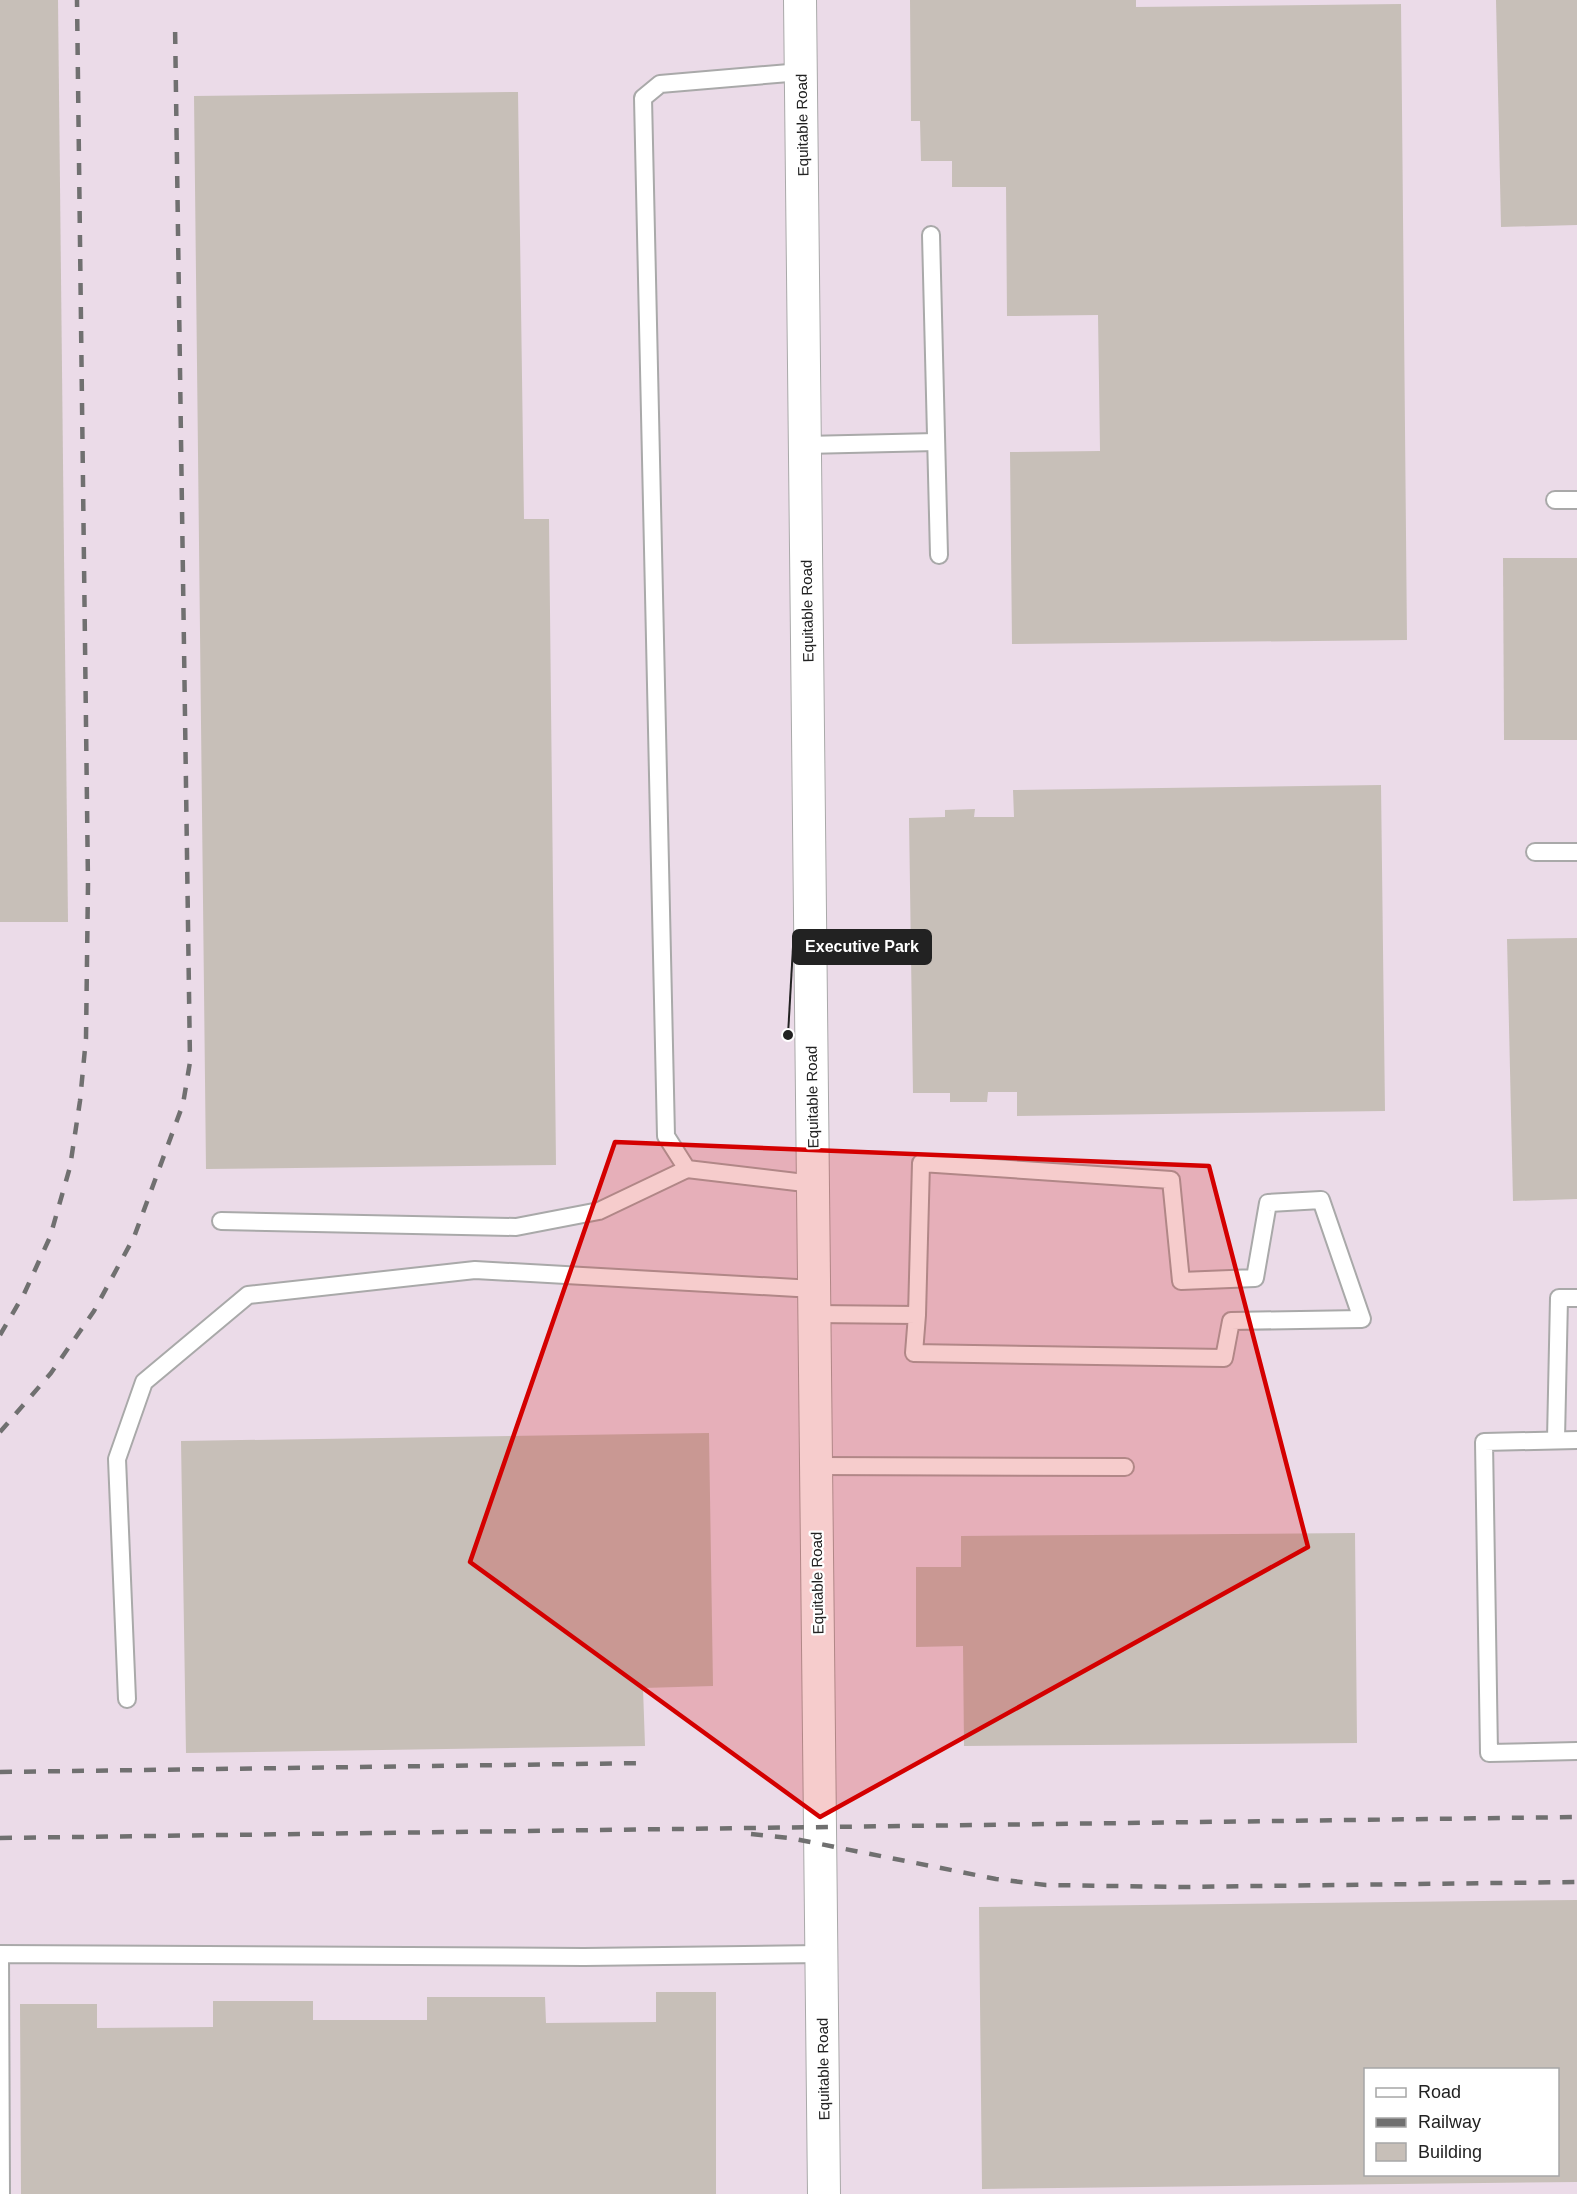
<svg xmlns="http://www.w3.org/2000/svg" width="1577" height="2194" font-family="Helvetica,sans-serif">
	<rect width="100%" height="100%" fill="#f2efe9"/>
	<path fill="#ebdbe8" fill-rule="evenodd" d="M0 0H1577V2194H0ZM1366 2070H1558V2174H1366Z"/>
	<g fill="#c7bfb8" fill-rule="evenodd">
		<polygon points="0,0 58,0 68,922 0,922"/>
		<polygon points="910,0 1136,0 1136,7 1401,4 1407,640 1012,644 1010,452 1100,451 1098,315 1007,316 1006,187 952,187 952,161 921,161 920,121 911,121"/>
		<polygon points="1496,0 1577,0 1577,225 1501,227"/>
		<polygon points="518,92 524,519 549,519 556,1165 206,1169 194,96"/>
		<polygon points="1503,558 1577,558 1577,740 1504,740"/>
		<polygon points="1381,785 1385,1111 1017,1116 1017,1092 988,1092 987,1102 950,1102 950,1093 913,1093 909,818 945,817 945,810 975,809 974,817 1014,817 1013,790"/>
		<polygon points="1577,938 1577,1199 1513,1201 1507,939"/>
		<polygon points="709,1433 713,1686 643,1688 645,1746 186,1753 181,1441"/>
		<polygon points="1355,1533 1357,1743 964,1746 963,1646 916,1647 916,1567 961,1567 961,1536"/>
		<path d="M1577 1900V2182L982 2189 979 1907ZM1366 2070H1558V2174H1366Z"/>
		<polygon points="656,1992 716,1992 716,2194 21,2194 20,2004 97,2004 97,2028 213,2027 213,2001 313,2001 313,2020 427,2020 427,1997 545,1997 546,2023 656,2022"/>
	</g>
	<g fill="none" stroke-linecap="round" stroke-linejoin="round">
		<g stroke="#a9a9a9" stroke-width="20">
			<g id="lane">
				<polyline points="801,72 660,84 643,98 666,1136 687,1169 813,1184"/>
				<polyline points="931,235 939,555"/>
				<polyline points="805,445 936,442"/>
				<polyline points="1555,500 1577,500"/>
				<polyline points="1535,852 1577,852"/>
				<polyline points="221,1221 516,1227 599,1211 687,1169"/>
				<polyline points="814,1314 917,1315 914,1353 1224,1358 1231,1321 1362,1319 1321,1200 1268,1203 1255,1278 1181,1281 1171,1180 921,1163 917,1315"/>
				<polyline points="1556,1439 1559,1298 1577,1298"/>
				<polyline points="1577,1440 1484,1442 1489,1753 1577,1751"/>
				<polyline points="815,1466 1125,1467"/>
				<polyline points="127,1699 117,1459 144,1382 248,1295 475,1270 814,1289"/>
				<polyline points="1,2194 0,1954 584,1957 821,1954"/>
			</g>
		</g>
		<g stroke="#a9a9a9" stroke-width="34">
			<polyline id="street" points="800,0 824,2194"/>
		</g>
		<use href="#lane" stroke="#fff" stroke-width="16"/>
		<use href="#street" stroke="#fff" stroke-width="32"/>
		<g stroke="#707070" stroke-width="4.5" stroke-dasharray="12 12" stroke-linecap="butt">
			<polyline points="0,1335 24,1294 50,1237 70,1167 80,1101 86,1038 88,884 77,0"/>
			<polyline points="0,1432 51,1373 94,1311 134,1237 183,1104 190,1062 175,24"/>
			<polyline points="0,1772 646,1763"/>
			<polyline points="751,1834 790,1838 996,1879 1046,1885 1181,1887 1577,1882"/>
			<polyline points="0,1838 1577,1817"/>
		</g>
	</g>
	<path fill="#d40000" fill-opacity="0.2" stroke="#d40000" stroke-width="4.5" stroke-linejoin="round" d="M615 1142 1209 1166 1308 1547 820 1817 470 1562Z"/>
	<g text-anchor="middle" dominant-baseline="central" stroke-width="4.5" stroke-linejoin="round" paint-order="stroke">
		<g font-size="15" fill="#222" stroke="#fff">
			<text transform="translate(802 125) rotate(-91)">Equitable Road</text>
			<text transform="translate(807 611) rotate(-91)">Equitable Road</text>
			<text transform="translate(812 1097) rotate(-91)">Equitable Road</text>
			<text transform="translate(817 1583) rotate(-91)">Equitable Road</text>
			<text transform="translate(823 2069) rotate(-91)">Equitable Road</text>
		</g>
	</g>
	<path fill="none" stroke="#222" stroke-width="2" d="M788 1035L793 947"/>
	<circle fill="#222" stroke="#fff" stroke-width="2" cx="788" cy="1035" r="6"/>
	<rect fill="#222" stroke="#222" stroke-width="2" x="793" y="930" width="138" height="34" rx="6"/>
	<g font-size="16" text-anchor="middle" font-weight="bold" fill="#fff">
		<text x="862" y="952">Executive Park</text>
	</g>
	<rect x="1364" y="2068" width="195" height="108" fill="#ffffff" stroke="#a7a7a7" stroke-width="1.5"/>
	<rect x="1376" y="2088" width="30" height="9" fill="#ffffff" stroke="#a7a7a7" stroke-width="1.5"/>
	<text x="1418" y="2098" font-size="18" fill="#222222">Road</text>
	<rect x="1376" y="2118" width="30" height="9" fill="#707070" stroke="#a7a7a7" stroke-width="1.5"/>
	<text x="1418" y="2128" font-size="18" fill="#222222">Railway</text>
	<rect x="1376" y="2143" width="30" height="18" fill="#c7bfb8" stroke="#a7a7a7" stroke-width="1.5"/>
	<text x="1418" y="2158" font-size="18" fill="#222222">Building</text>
</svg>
